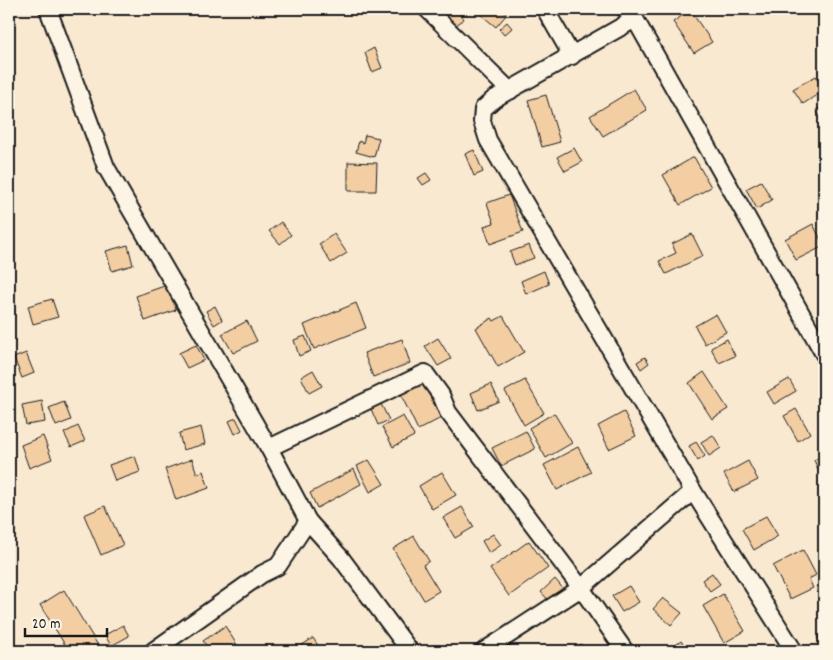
<svg xmlns="http://www.w3.org/2000/svg" width="833" height="660" font-family="Dekko,sans-serif">
	<rect width="100%" height="100%" fill="#f9e9d1"/>
	<filter id="ink" filterUnits="userSpaceOnUse"><feTurbulence type="fractalNoise" baseFrequency=".02" numOctaves="2"/><feDisplacementMap in="SourceGraphic" scale="10" xChannelSelector="R" yChannelSelector="G"/><feConvolveMatrix kernelMatrix="1 2 1 2 8 2 1 2 1" color-interpolation-filters="sRGB"/></filter>
	<g filter="url(#ink)">
		<g fill="#f3cea3" stroke="#1c1c1c">
			<polygon points="441,9 461,9 458,11 464,19 455,26"/>
			<polygon points="474,9 500,9 507,14 496,27"/>
			<polygon points="690,10 712,42 694,53 673,22"/>
			<polygon points="507,22 512,28 504,35 499,29"/>
			<polygon points="374,48 382,68 372,72 365,53"/>
			<polygon points="816,76 823,91 803,104 793,89"/>
			<polygon points="634,89 647,110 603,136 590,116"/>
			<polygon points="546,95 560,142 542,147 528,100"/>
			<polygon points="824,105 824,123 816,110"/>
			<polygon points="365,135 379,138 374,157 356,152 359,141 363,143"/>
			<polygon points="574,148 582,162 565,171 557,157"/>
			<polygon points="474,150 483,172 474,176 465,154"/>
			<polygon points="694,157 711,187 680,205 663,175"/>
			<polygon points="348,162 377,163 376,191 348,191"/>
			<polygon points="426,173 431,180 423,185 418,178"/>
			<polygon points="761,181 772,200 757,209 746,189"/>
			<polygon points="509,195 523,232 490,244 484,226 494,223 487,203"/>
			<polygon points="281,222 291,235 280,244 269,231"/>
			<polygon points="813,224 824,246 796,260 785,239"/>
			<polygon points="334,234 347,253 331,263 319,244"/>
			<polygon points="692,234 703,256 666,274 659,261 676,253 672,244"/>
			<polygon points="128,245 133,265 112,271 106,251"/>
			<polygon points="529,245 534,258 515,265 510,252"/>
			<polygon points="544,271 549,284 526,294 521,281"/>
			<polygon points="167,285 176,310 145,321 136,296"/>
			<polygon points="52,299 58,317 33,324 28,306"/>
			<polygon points="9,300 15,311 9,315"/>
			<polygon points="356,303 366,328 314,349 304,325"/>
			<polygon points="215,306 222,320 214,325 206,311"/>
			<polygon points="716,314 726,332 705,344 695,326"/>
			<polygon points="503,316 524,352 498,367 476,328 492,318 494,321"/>
			<polygon points="247,321 257,341 233,353 222,334"/>
			<polygon points="305,336 311,351 299,356 294,340"/>
			<polygon points="438,338 451,359 438,366 425,346"/>
			<polygon points="402,339 410,363 373,377 364,353"/>
			<polygon points="727,339 735,356 719,363 711,348"/>
			<polygon points="196,345 204,360 187,368 179,353"/>
			<polygon points="26,353 34,373 22,378 14,358"/>
			<polygon points="645,357 649,363 641,369 637,362"/>
			<polygon points="313,370 322,386 309,393 301,377"/>
			<polygon points="704,372 728,409 712,419 689,383"/>
			<polygon points="789,379 796,391 774,404 767,392"/>
			<polygon points="525,380 544,413 524,425 505,391"/>
			<polygon points="423,383 441,418 418,430 401,395"/>
			<polygon points="491,384 499,401 478,410 471,393"/>
			<polygon points="42,401 45,422 26,425 22,405"/>
			<polygon points="64,402 71,420 56,426 49,408"/>
			<polygon points="381,404 389,420 378,425 371,409"/>
			<polygon points="796,409 810,433 798,441 784,416"/>
			<polygon points="624,412 636,436 609,449 598,426"/>
			<polygon points="554,413 572,443 546,458 529,428"/>
			<polygon points="403,416 414,436 393,447 382,427"/>
			<polygon points="236,418 242,430 235,434 229,421"/>
			<polygon points="78,426 85,441 71,447 64,433"/>
			<polygon points="201,427 205,444 183,450 179,433"/>
			<polygon points="526,431 535,449 501,466 492,448"/>
			<polygon points="713,435 721,448 709,456 701,442"/>
			<polygon points="43,436 52,459 29,468 21,445"/>
			<polygon points="696,442 705,456 698,461 689,446"/>
			<polygon points="578,447 591,472 557,490 544,465"/>
			<polygon points="824,455 824,483 814,460"/>
			<polygon points="135,456 140,472 115,481 109,465"/>
			<polygon points="192,459 197,474 203,471 209,488 176,500 165,469"/>
			<polygon points="369,460 384,484 370,492 357,466"/>
			<polygon points="748,461 758,480 734,492 724,474"/>
			<polygon points="354,469 361,484 317,508 310,493"/>
			<polygon points="442,472 456,495 432,509 419,486"/>
			<polygon points="105,506 123,545 101,555 84,515"/>
			<polygon points="462,507 474,527 455,538 443,518"/>
			<polygon points="766,516 778,536 754,550 742,529"/>
			<polygon points="493,534 501,545 489,553 482,541"/>
			<polygon points="414,536 429,561 423,565 439,591 424,600 393,549"/>
			<polygon points="529,541 548,568 509,596 490,569"/>
			<polygon points="803,550 816,575 809,579 813,588 790,599 773,566"/>
			<polygon points="712,573 720,584 710,591 702,580"/>
			<polygon points="555,579 565,591 551,603 541,592"/>
			<polygon points="629,586 639,602 622,612 612,596"/>
			<polygon points="64,590 99,647 93,651 69,651 40,605"/>
			<polygon points="723,594 745,631 724,643 703,606"/>
			<polygon points="663,598 682,613 671,625 653,609"/>
			<polygon points="123,625 129,636 111,646 105,635"/>
			<polygon points="225,626 237,645 227,651 210,651 203,641"/>
			<polygon points="824,632 824,648 817,637"/>
			<polygon points="313,638 322,651 293,651"/>
			<polygon points="681,641 689,651 668,651"/>
			<polygon points="581,644 586,651 572,651"/>
		</g>
		<g fill="none" stroke-linecap="round" stroke-linejoin="round">
			<g stroke="#1c1c1c" stroke-width="20">
				<g id="service">
					<polyline points="48,9 106,167 269,448 308,521 341,558 410,651"/>
					<polyline points="427,9 510,91"/>
					<polyline points="545,9 572,56"/>
					<polyline points="625,9 635,19 824,354"/>
					<polyline points="635,19 494,99 483,109 482,121 488,140 693,491 794,651"/>
					<polyline points="269,448 425,373 441,395 448,412 581,588 625,651"/>
					<polyline points="153,651 262,574 278,566 308,521"/>
					<polyline points="484,651 581,588 693,491"/>
				</g>
			</g>
			<use href="#service" stroke="#fcf5e5" stroke-width="16"/>
		</g>
	</g>
	<rect width="833" height="660" fill="none" stroke="#fcf5e5" stroke-width="30"/>
	<rect x="15" y="15" width="803" height="630" fill="none" stroke="#1c1c1c" stroke-width="2" filter="url(#ink)"/>
	<path d="M25 628v8h82v-8" fill="none" stroke="#1c1c1c" stroke-width="2.5"/>
	<text x="32" y="628" font-size="15" fill="#1c1c1c" stroke="#fcf5e5" stroke-width="4" paint-order="stroke">20 m</text>
</svg>
